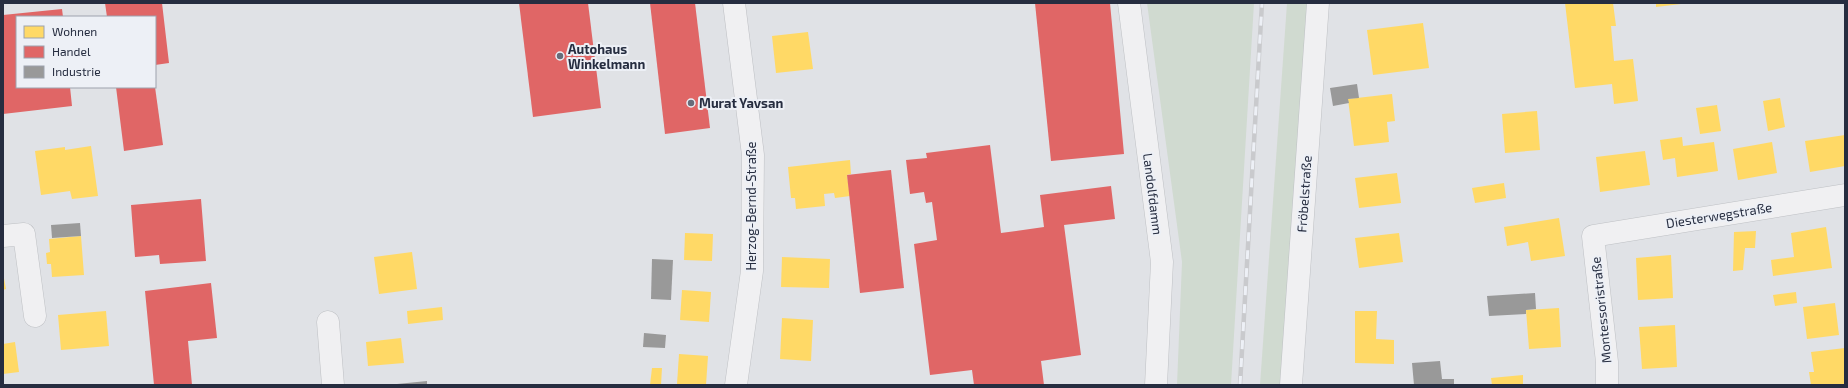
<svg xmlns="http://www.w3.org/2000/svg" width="1848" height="388" font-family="'Exo 2',sans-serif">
	<rect width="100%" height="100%" fill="#e0e2e6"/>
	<g fill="#d0dad0">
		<polygon points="1147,3 1254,3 1231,385 1177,385 1182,262"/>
		<polygon points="1287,3 1315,3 1286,385 1260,385"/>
	</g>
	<g fill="#ffd966">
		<polygon points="1565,3 1613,3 1616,26 1611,26 1614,61 1633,59 1638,101 1614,104 1612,84 1575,88"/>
		<polygon points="1656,3 1681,3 1681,4 1656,7"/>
		<polygon points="1423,23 1429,68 1373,75 1367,30"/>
		<polygon points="808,32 813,69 776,73 772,36"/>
		<polygon points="1392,94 1395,121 1387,122 1389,142 1354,146 1348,99"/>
		<polygon points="1780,98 1785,127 1768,131 1763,101"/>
		<polygon points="1717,105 1721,131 1700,134 1696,108"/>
		<polygon points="1537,111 1540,150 1505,153 1502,114"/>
		<polygon points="1845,135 1845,166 1810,172 1805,141"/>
		<polygon points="1682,137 1683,146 1714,142 1718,171 1677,177 1675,158 1663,160 1660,140"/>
		<polygon points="1772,142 1777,173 1738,180 1733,149"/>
		<polygon points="91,146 98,196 72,199 70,191 41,195 35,151 65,147 65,150"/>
		<polygon points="1645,151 1650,185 1600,192 1596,157"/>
		<polygon points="850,160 851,174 847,175 850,196 835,198 834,193 824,194 825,206 796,209 795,198 791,198 788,167"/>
		<polygon points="1397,173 1401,203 1359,208 1355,178"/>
		<polygon points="1504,183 1506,198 1475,203 1472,188"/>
		<polygon points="1559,218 1565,256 1531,261 1528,242 1507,246 1504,227"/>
		<polygon points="1826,227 1832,268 1773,276 1771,260 1794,257 1791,233"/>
		<polygon points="1756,231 1755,248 1745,248 1743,270 1733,271 1734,232"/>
		<polygon points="685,233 713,234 712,261 684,260"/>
		<polygon points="1399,233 1403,262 1359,268 1355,238"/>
		<polygon points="81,236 84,275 52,277 51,264 47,264 46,253 50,252 49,239"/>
		<polygon points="412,252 417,289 379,294 374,257"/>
		<polygon points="1671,255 1673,298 1638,300 1636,258"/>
		<polygon points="782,257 830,259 829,288 781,287"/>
		<polygon points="3,273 6,289 3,290"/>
		<polygon points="682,290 711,292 709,322 680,320"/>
		<polygon points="1796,292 1797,303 1775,306 1773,295"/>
		<polygon points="1835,303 1839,335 1807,339 1803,307"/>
		<polygon points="442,307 443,320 408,324 407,311"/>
		<polygon points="1559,308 1561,347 1529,349 1526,310"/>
		<polygon points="106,311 109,346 61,350 58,315"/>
		<polygon points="1355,311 1377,311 1376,339 1394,340 1394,364 1355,363"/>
		<polygon points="782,318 813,320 811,361 780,359"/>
		<polygon points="1675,325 1677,367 1642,369 1639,327"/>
		<polygon points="401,338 404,363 368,366 366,342"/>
		<polygon points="15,342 19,372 3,374 3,344"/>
		<polygon points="1845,348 1845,385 1811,385 1809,372 1814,372 1811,352"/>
		<polygon points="679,354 708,356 706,385 677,384"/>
		<polygon points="652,368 662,368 661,385 650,385"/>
		<polygon points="1523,375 1523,385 1492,385 1491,378"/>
	</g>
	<g fill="#e06666">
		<polygon points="105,3 162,3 169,63 155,65 155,17 107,17"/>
		<polygon points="519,3 588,3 601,108 533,117"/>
		<polygon points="650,3 695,3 710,128 665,134"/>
		<polygon points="1035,3 1110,3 1124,154 1051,161"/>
		<polygon points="62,9 63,17 17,17 17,87 70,87 72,106 3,114 3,15"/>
		<polygon points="116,87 155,87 163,145 124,151"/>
		<polygon points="990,145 1001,233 1044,227 1040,195 1111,186 1115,219 1064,225 1081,355 1041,361 1044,385 974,385 972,370 930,375 914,244 937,240 932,202 926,203 924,192 910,194 906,160 927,158 926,153"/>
		<polygon points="891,170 904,288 860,293 847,175"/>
		<polygon points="201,199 206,261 160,264 159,255 135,257 131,205"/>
		<polygon points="211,283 217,338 188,341 192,385 154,385 145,291"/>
	</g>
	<g fill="#999">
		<polygon points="1357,84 1359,98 1348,99 1349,103 1333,106 1330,88"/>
		<polygon points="80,223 81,236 52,238 51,225"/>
		<polygon points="652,259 673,260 671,300 651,299"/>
		<polygon points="1535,293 1536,309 1526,310 1526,314 1489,316 1487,296"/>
		<polygon points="644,333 666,335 665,348 643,347"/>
		<polygon points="1440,361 1442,379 1454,379 1454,385 1414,385 1412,363"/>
		<polygon points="427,381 427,385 398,385 397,384"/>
	</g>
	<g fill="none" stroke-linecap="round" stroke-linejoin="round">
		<g stroke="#bec0c4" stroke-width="23">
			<g id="minor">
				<polyline points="734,3 753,155 752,271 736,385"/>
				<polyline points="1129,3 1162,262 1156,385"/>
				<polyline points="3,236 24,234 35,316"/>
				<polyline points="328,322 333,385"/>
				<polyline points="1291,385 1318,3"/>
				<polyline points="1607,385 1607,362 1593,236 1845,195"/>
			</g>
		</g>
		<use href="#minor" stroke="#f0f0f2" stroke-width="22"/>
		<g stroke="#c9cacd" stroke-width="4.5">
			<polyline id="rail" points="1240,385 1262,3"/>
		</g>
		<use href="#rail" stroke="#edf0f6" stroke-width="3" stroke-dasharray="9" stroke-linecap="butt"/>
	</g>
	<g fill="#676c7a" stroke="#edf0f6" stroke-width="1.5">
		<circle cx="560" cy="56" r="4"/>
		<circle cx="691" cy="103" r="4"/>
	</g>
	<g text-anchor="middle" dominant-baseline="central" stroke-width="4" stroke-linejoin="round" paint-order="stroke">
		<g font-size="13" font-weight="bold" fill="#262d40" stroke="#edf0f6" text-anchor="start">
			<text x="568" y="49">Autohaus<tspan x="568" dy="15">Winkelmann</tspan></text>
			<text x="699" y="103">Murat Yavsan</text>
		</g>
		<g font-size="13" fill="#262d40" stroke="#edf0f6">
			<text transform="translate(1153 194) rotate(83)">Landolfdamm</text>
			<text transform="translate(1304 194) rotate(-86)">Fröbelstraße</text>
			<text transform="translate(751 206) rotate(-90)">Herzog-Bernd-Straße</text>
			<text transform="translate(1719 215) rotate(-9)">Diesterwegstraße</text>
			<text transform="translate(1601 310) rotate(-96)">Montessoristraße</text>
		</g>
	</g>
	<rect width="1848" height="388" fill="none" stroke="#262d40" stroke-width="8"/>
	<rect x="16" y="16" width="140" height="72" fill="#edf0f6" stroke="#9da2ad"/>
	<rect x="24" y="26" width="20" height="12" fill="#ffd966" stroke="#9da2ad"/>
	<text x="52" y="36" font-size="12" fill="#262d40">Wohnen</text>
	<rect x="24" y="46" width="20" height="12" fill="#e06666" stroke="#9da2ad"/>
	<text x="52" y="56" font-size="12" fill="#262d40">Handel</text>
	<rect x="24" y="66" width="20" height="12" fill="#999999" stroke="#9da2ad"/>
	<text x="52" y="76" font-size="12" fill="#262d40">Industrie</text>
</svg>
